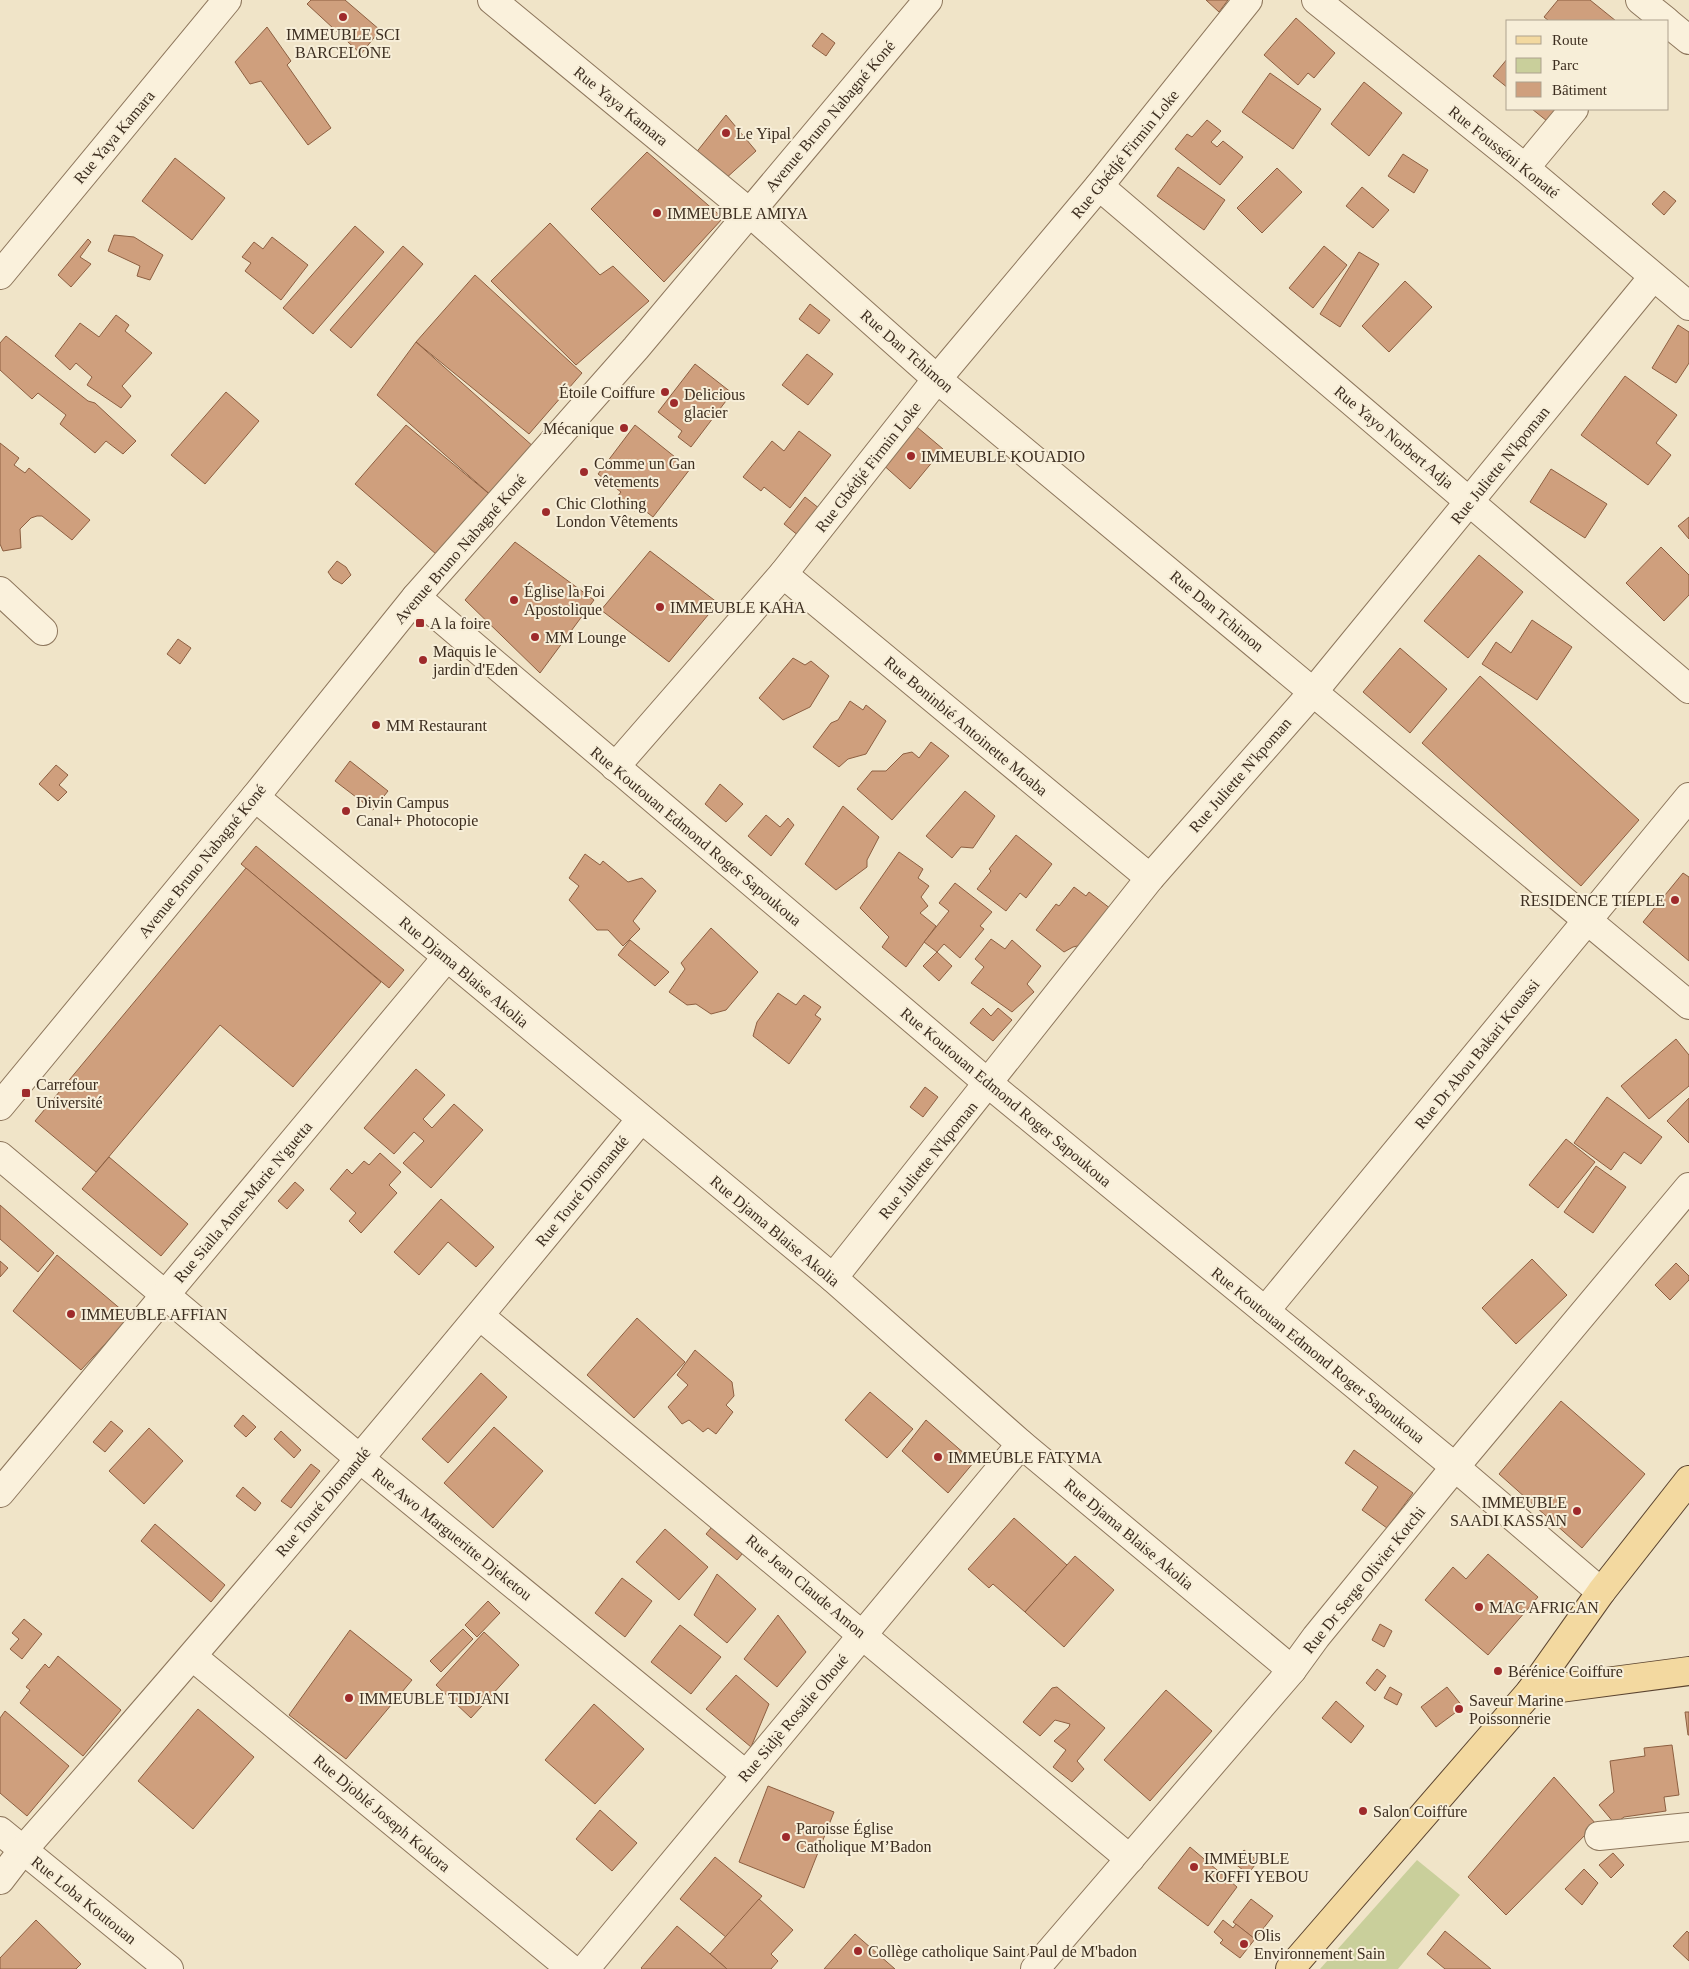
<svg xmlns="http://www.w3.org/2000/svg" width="1689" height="1969" font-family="'Times New Roman',serif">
	<rect width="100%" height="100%" fill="#f0e4c8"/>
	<polygon fill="#c9cf9b" points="1417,1860 1460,1895 1398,1969 1320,1969"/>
	<g fill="#cf9f7d" stroke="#8d5f41">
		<polygon points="311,0 345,0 380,30 361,54 307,4"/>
		<polygon points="1206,0 1228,0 1219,12"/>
		<polygon points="1558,0 1590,0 1616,21 1549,21 1544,17"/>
		<polygon points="1296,18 1335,53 1314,78 1308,73 1298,85 1264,55"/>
		<polygon points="267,27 291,61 287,65 331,128 308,145 261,81 250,84 235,62"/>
		<polygon points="822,33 835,43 826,56 812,46"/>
		<polygon points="1508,58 1508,88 1493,76"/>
		<polygon points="1270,73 1321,109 1293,149 1242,112"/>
		<polygon points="1364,82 1402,113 1369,156 1331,124"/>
		<polygon points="1532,109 1556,109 1547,121"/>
		<polygon points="726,115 756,151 724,180 695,154"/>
		<polygon points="1207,120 1221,131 1211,142 1217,147 1223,141 1243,157 1220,185 1175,149 1187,134 1192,137"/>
		<polygon points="647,152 723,218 664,282 591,209"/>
		<polygon points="1403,154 1428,170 1414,193 1388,176"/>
		<polygon points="175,158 225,198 192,240 142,201"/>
		<polygon points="1178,167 1225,200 1204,230 1157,196"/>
		<polygon points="1277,168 1302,192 1262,233 1237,208"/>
		<polygon points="1362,187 1389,210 1373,228 1346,206"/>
		<polygon points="1664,191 1676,201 1664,215 1652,204"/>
		<polygon points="550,223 600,275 613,266 649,301 576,365 491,281"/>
		<polygon points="355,226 384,252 313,334 283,308"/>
		<polygon points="114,235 134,237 163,255 150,280 137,276 140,266 108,251"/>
		<polygon points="272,237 308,265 281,300 245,271 251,263 242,257 254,242 263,249"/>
		<polygon points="88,239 91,242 80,257 91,264 71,287 58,275"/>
		<polygon points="403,246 423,264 351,348 330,330"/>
		<polygon points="1324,246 1347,265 1313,308 1289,288"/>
		<polygon points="1359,252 1379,264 1340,327 1320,314"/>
		<polygon points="475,275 582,373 529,434 416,342"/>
		<polygon points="1405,281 1432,307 1389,352 1362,326"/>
		<polygon points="810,304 830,320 819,334 799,319"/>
		<polygon points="116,315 129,325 125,331 152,353 122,386 131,396 121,408 87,385 92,377 76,363 70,370 55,356 80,323 99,337"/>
		<polygon points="1678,325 1689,332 1689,363 1676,383 1652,368"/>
		<polygon points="6,336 88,401 95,403 136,441 123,454 106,441 95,453 60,424 66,415 38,393 32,399 0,370 0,343"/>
		<polygon points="416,342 535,448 493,497 377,395"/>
		<polygon points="807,354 833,374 808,405 782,385"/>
		<polygon points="695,364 732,393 691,447 678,437 682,431 658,412"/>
		<polygon points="1625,376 1677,415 1656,443 1671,455 1648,485 1581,435"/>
		<polygon points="226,392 259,421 205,484 171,455"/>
		<polygon points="911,422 943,449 910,489 880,462"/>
		<polygon points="406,425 493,497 436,554 355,484"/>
		<polygon points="635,425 690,469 653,517 639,506 635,511 617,497 621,492 598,474"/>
		<polygon points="799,431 831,455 790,508 764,487 761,491 743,477 772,441 784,451"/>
		<polygon points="0,443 19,458 14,465 25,473 29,468 90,520 72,540 42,516 37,516 31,518 20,529 21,548 3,551 0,544"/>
		<polygon points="1551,469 1607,504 1585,538 1530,502"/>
		<polygon points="805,497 820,509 799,536 784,524"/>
		<polygon points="1689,517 1689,539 1678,526"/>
		<polygon points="515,542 594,600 540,673 465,600"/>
		<polygon points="1661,547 1689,575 1689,595 1664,621 1626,583"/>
		<polygon points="650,551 718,603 669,662 601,610"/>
		<polygon points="1479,555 1523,592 1468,658 1424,621"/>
		<polygon points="337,561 346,567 351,575 342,584 333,579 328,572"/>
		<polygon points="1532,620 1572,647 1537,700 1482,664 1496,642 1511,653"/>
		<polygon points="178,639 191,648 180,664 167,654"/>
		<polygon points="1400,648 1447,689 1410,733 1363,692"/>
		<polygon points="793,658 805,665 811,661 829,676 810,707 783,720 759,698"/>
		<polygon points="1480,676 1639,820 1581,886 1422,743"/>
		<polygon points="850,701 863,710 866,705 886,721 866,754 848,759 839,767 813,747 831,723 838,720"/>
		<polygon points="931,742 949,756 892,820 857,789 872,771 886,771 903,754 912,752 919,758"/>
		<polygon points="350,761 388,791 373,810 335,781"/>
		<polygon points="56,765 68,775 59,785 67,792 58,801 39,784"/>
		<polygon points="720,784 743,804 726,822 705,804"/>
		<polygon points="965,791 995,816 973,848 961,847 952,858 926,836"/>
		<polygon points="843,806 879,837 867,860 867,867 836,890 805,864"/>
		<polygon points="766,815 780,827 788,818 794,825 771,856 748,836"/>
		<polygon points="1016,835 1052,864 1026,898 1020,893 1006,911 977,889 991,871 989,869"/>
		<polygon points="256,846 404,970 389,988 241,864"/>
		<polygon points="899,852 923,869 918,878 929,886 921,897 928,906 920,913 936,926 906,967 882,947 889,937 860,908"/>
		<polygon points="585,854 600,865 603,861 628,882 642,878 656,891 633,921 640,929 623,946 608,930 597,930 569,900 579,886 569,878"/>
		<polygon points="246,868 381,982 293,1087 220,1025 96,1172 35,1121"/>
		<polygon points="1683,873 1689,877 1689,961 1643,922"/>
		<polygon points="955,883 992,912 980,926 984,929 960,958 944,944 937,952 924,942 949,911 939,903"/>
		<polygon points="1074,887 1086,896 1089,892 1111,909 1082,945 1073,947 1064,952 1036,930 1056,904 1059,906"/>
		<polygon points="711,928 758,972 726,1010 711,1014 696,1004 687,1005 669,992 685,969 681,963"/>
		<polygon points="991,939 1005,949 1012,940 1041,966 1027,984 1034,992 1012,1012 971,983 984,967 975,959"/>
		<polygon points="630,940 669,972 655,986 618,955"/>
		<polygon points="937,952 952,966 939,981 923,966"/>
		<polygon points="778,993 796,1005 804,995 821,1007 815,1015 821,1019 789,1064 753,1036 757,1022"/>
		<polygon points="983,1008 991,1016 998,1008 1012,1020 993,1041 970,1023"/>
		<polygon points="1676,1039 1689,1055 1689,1086 1649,1119 1621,1086"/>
		<polygon points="416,1069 445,1095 423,1119 432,1128 454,1104 483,1130 431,1188 403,1163 424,1141 414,1132 394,1154 364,1128"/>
		<polygon points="925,1087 938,1097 923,1117 910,1107"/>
		<polygon points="1607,1097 1662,1137 1641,1164 1624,1152 1611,1170 1574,1143"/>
		<polygon points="1689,1098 1689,1143 1667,1121"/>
		<polygon points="1566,1139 1595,1162 1558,1208 1529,1185"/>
		<polygon points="380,1153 401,1172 389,1185 397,1193 361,1233 349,1221 356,1213 330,1189 347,1169 352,1174 364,1161 369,1165"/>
		<polygon points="109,1157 188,1224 161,1256 82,1189"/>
		<polygon points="1596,1166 1626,1187 1593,1233 1564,1212"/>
		<polygon points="295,1182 304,1190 287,1209 278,1201"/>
		<polygon points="441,1199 494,1247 476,1267 448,1242 419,1275 394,1252"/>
		<polygon points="0,1205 54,1253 38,1272 0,1239"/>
		<polygon points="57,1255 130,1317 81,1370 13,1311"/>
		<polygon points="1532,1259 1567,1295 1516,1344 1482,1308"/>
		<polygon points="0,1261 8,1268 0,1277"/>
		<polygon points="1676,1263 1689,1276 1689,1280 1670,1300 1655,1285"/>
		<polygon points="637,1318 685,1362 634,1418 587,1375"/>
		<polygon points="695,1350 732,1382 734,1396 726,1405 733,1412 716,1434 708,1428 703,1432 689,1420 682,1424 668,1407 688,1385 677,1375"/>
		<polygon points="481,1373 507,1397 448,1463 422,1439"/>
		<polygon points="870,1392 913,1429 887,1458 845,1420"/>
		<polygon points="1561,1401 1645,1474 1582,1548 1499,1474"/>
		<polygon points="243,1415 256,1427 246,1437 234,1426"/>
		<polygon points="926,1420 974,1462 948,1493 902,1451"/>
		<polygon points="111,1421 123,1431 105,1452 93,1442"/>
		<polygon points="494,1427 543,1471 493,1528 444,1483"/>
		<polygon points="149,1428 183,1461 144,1504 109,1471"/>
		<polygon points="281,1431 301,1450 294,1458 274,1439"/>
		<polygon points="1354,1450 1413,1493 1387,1528 1362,1510 1378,1487 1345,1463"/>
		<polygon points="311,1464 320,1471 291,1508 281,1501"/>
		<polygon points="243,1487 261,1503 255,1511 236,1496"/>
		<polygon points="1014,1518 1067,1565 1025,1612 993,1584 989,1588 968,1569"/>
		<polygon points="717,1521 748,1547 737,1560 706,1534"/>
		<polygon points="155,1524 225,1585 211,1602 141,1541"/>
		<polygon points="665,1529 708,1567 679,1600 636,1562"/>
		<polygon points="1488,1554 1538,1597 1488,1655 1425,1600 1453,1567 1466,1579"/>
		<polygon points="1075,1556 1114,1590 1064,1647 1025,1612"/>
		<polygon points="717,1574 756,1609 727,1643 694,1615"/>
		<polygon points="622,1578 652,1601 625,1637 595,1613"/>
		<polygon points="488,1601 500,1613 477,1637 465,1625"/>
		<polygon points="778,1615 806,1652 777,1687 744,1659"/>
		<polygon points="24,1619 42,1634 22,1659 10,1649 19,1639 12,1633"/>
		<polygon points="1380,1624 1392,1631 1384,1647 1372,1640"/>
		<polygon points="680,1625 721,1657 691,1694 651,1662"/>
		<polygon points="463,1629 473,1639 441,1672 430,1661"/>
		<polygon points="350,1630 412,1680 346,1759 289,1715"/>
		<polygon points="484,1632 519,1665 471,1718 436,1685"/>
		<polygon points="58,1656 121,1710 83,1756 20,1703 30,1690 26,1687 45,1664 49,1668"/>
		<polygon points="1377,1669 1386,1676 1375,1691 1366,1683"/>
		<polygon points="736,1675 769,1704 751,1747 706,1709"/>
		<polygon points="1057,1687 1105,1728 1077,1761 1084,1769 1072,1782 1053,1767 1066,1750 1054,1741 1069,1727 1070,1724 1055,1720 1040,1736 1023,1722 1052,1688"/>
		<polygon points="1390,1687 1402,1694 1397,1705 1384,1698"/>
		<polygon points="1447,1687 1463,1707 1436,1727 1421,1707"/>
		<polygon points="1166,1690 1212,1731 1150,1801 1104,1760"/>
		<polygon points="1336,1701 1364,1726 1351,1743 1322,1718"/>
		<polygon points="594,1704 644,1749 595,1804 545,1760"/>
		<polygon points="198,1709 254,1757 193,1829 138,1781"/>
		<polygon points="5,1711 69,1766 27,1816 0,1793 0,1718"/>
		<polygon points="1685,1712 1689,1712 1689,1735 1688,1735"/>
		<polygon points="1672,1745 1679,1795 1664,1797 1666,1811 1624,1817 1615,1824 1599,1805 1614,1792 1610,1761 1645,1756 1644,1748"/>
		<polygon points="1554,1777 1596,1824 1506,1915 1468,1877"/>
		<polygon points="768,1786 834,1812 804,1888 739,1862"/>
		<polygon points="600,1810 637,1843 612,1871 576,1839"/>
		<polygon points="1190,1847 1237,1887 1208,1926 1158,1888"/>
		<polygon points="1244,1850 1258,1861 1248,1874 1234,1863"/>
		<polygon points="1613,1853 1624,1865 1611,1878 1599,1865"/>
		<polygon points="715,1857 762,1896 727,1938 680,1899"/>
		<polygon points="1584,1869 1598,1883 1582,1905 1565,1889"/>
		<polygon points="759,1899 793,1930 771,1954 778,1961 771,1969 727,1969 710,1954"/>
		<polygon points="1251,1899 1273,1916 1255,1939 1233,1922"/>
		<polygon points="36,1920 81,1964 76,1969 0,1969 0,1958"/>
		<polygon points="1223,1920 1233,1928 1236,1924 1255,1939 1240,1958 1220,1943 1223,1940 1214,1932"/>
		<polygon points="677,1926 710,1954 727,1969 642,1969 641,1968"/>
		<polygon points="1445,1931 1491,1969 1445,1969 1427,1954"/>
		<polygon points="1687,1931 1689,1933 1689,1961 1673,1946"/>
		<polygon points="855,1934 895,1969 824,1969"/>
	</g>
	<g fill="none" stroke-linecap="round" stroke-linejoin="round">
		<g stroke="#8d765c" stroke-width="30">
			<g id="minor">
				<polyline points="492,0 749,212 937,379 1689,1005"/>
				<polyline points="1316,0 1525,168 1689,306"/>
				<polyline points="1640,0 1666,21"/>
				<polyline points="1668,23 1689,40"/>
				<polyline points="1525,168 1574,109"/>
				<polyline points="1099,186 1689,689"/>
				<polyline points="0,275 227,0"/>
				<polyline points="783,574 1150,878"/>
				<polyline points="0,591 43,631"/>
				<polyline points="416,597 989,1084 1455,1467 1601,1592"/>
				<polyline points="615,767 783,574 937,379 1099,186 1248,0"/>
				<polyline points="255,797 833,1278 1021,1444 1292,1670"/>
				<polyline points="0,1106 255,797 416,597 636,348 928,0"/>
				<polyline points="0,1156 359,1458 745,1774"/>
				<polyline points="833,1278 1150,878 1314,691 1653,277"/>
				<polyline points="1265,1311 1689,797"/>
				<polyline points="480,1316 1130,1859"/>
				<polyline points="0,1493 447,957"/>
				<polyline points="193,1657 571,1969"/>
				<polyline points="0,1831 169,1969"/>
				<polyline points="1599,1836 1689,1827"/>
				<path d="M0 1880 23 1850C234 1611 439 1366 641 1119"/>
				<polyline points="585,1969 1021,1444"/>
				<polyline points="1035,1969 1292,1670 1316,1637 1455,1467 1689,1187"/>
			</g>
		</g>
		<g stroke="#5b4430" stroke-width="30">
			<g id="major">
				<polyline points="1530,1692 1689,1671"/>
				<polyline points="1290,1969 1530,1692 1601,1592 1689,1480"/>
			</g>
		</g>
		<use href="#minor" stroke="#faf1dc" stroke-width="28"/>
		<use href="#major" stroke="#f3d9a0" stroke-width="28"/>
	</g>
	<g fill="#9e2a2b" stroke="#f7eed8" stroke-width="2">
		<circle cx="343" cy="17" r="5"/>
		<circle cx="726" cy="133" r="5"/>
		<circle cx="657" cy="213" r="5"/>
		<circle cx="665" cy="392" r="5"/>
		<circle cx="674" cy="403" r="5"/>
		<circle cx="624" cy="428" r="5"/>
		<circle cx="911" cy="456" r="5"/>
		<circle cx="584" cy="472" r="5"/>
		<circle cx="546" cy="512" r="5"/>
		<circle cx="514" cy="600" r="5"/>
		<circle cx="660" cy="607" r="5"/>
		<rect x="415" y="618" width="10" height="10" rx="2.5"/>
		<circle cx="535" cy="637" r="5"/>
		<circle cx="423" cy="660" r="5"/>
		<circle cx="376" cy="725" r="5"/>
		<circle cx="346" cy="811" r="5"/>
		<circle cx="1675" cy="900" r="5"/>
		<rect x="21" y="1088" width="10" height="10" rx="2.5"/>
		<circle cx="71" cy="1314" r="5"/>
		<circle cx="938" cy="1457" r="5"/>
		<circle cx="1577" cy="1511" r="5"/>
		<circle cx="1479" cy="1607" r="5"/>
		<circle cx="1498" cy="1671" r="5"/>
		<circle cx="349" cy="1698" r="5"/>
		<circle cx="1459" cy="1709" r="5"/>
		<circle cx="1363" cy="1811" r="5"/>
		<circle cx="786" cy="1837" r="5"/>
		<circle cx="1194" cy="1867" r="5"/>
		<circle cx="1244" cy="1944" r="5"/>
		<circle cx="858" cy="1951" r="5"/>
	</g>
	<g text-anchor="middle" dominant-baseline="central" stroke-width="4" stroke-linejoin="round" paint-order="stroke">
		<g font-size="16" fill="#3d2e20" stroke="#f7eed8" text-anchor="start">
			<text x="343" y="34" text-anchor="middle">IMMEUBLE SCI<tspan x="343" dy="18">BARCELONE</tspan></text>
			<text x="736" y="133">Le Yipal</text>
			<text x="667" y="213">IMMEUBLE AMIYA</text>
			<text x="655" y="392" text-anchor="end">Étoile Coiffure</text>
			<text x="684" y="394">Delicious<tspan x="684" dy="18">glacier</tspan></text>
			<text x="614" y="428" text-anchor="end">Mécanique</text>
			<text x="921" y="456">IMMEUBLE KOUADIO</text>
			<text x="594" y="463">Comme un Gan<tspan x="594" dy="18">vêtements</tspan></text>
			<text x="556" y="503">Chic Clothing<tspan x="556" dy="18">London Vêtements</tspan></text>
			<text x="524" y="591">Église la Foi<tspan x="524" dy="18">Apostolique</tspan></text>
			<text x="670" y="607">IMMEUBLE KAHA</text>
			<text x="430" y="623">A la foire</text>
			<text x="545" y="637">MM Lounge</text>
			<text x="433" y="651">Maquis le<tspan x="433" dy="18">jardin d'Eden</tspan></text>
			<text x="386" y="725">MM Restaurant</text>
			<text x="356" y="802">Divin Campus<tspan x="356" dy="18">Canal+ Photocopie</tspan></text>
			<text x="1665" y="900" text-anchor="end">RESIDENCE TIEPLE</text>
			<text x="36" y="1084">Carrefour<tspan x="36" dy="18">Université</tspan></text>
			<text x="81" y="1314">IMMEUBLE AFFIAN</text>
			<text x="948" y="1457">IMMEUBLE FATYMA</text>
			<text x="1567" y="1502" text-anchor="end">IMMEUBLE<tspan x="1567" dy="18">SAADI KASSAN</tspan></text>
			<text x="1489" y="1607">MAC AFRICAN</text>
			<text x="1508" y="1671">Bérénice Coiffure</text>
			<text x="359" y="1698">IMMEUBLE TIDJANI</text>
			<text x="1469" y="1700">Saveur Marine<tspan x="1469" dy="18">Poissonnerie</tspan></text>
			<text x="1373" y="1811">Salon Coiffure</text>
			<text x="796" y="1828">Paroisse Église<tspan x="796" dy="18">Catholique M’Badon</tspan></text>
			<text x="1204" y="1858">IMMEUBLE<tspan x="1204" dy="18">KOFFI YEBOU</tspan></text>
			<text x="1254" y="1935">Olis<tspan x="1254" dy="18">Environnement Sain</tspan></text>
			<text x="868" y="1951">Collège catholique Saint Paul de M'badon</text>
		</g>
		<g font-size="16" fill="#3d2e20" stroke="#f7eed8">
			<text transform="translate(621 106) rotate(39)">Rue Yaya Kamara</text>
			<text transform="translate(830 116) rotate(-50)">Avenue Bruno Nabagné Koné</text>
			<text transform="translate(114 137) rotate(-50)">Rue Yaya Kamara</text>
			<text transform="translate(1504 152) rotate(39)">Rue Fousséni Konaté</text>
			<text transform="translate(1125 154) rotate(-51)">Rue Gbédjé Firmin Loke</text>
			<text transform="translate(907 351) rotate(41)">Rue Dan Tchimon</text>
			<text transform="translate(1394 437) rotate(40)">Rue Yayo Norbert Adja</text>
			<text transform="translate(1500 465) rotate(-51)">Rue Juliette N'kpoman</text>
			<text transform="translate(868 467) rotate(-52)">Rue Gbédjé Firmin Loke</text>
			<text transform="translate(460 549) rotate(-49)">Avenue Bruno Nabagné Koné</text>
			<text transform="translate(1217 611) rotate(40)">Rue Dan Tchimon</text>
			<text transform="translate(966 726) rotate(40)">Rue Boninbié Antoinette Moaba</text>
			<text transform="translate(1240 775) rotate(-49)">Rue Juliette N'kpoman</text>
			<text transform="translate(696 836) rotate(40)">Rue Koutouan Edmond Roger Sapoukoua</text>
			<text transform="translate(202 861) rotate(-51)">Avenue Bruno Nabagné Koné</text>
			<text transform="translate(464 972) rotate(40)">Rue Djama Blaise Akolia</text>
			<text transform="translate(1477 1054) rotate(-51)">Rue Dr Abou Bakari Kouassi</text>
			<text transform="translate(1006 1097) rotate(40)">Rue Koutouan Edmond Roger Sapoukoua</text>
			<text transform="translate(928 1160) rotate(-51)">Rue Juliette N'kpoman</text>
			<text transform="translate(582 1191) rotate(-51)">Rue Touré Diomandé</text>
			<text transform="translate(243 1202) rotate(-50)">Rue Sialla Anne-Marie N'guetta</text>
			<text transform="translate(775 1231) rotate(40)">Rue Djama Blaise Akolia</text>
			<text transform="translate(1318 1355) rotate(39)">Rue Koutouan Edmond Roger Sapoukoua</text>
			<text transform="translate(323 1502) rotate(-50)">Rue Touré Diomandé</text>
			<text transform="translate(452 1534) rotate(39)">Rue Awo Margueritte Djeketou</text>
			<text transform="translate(1129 1534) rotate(40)">Rue Djama Blaise Akolia</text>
			<text transform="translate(1364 1580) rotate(-51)">Rue Dr Serge Olivier Kotchi</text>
			<text transform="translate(806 1586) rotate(40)">Rue Jean Claude Amon</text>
			<text transform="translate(793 1718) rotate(-50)">Rue Sidjè Rosalie Ohoué</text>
			<text transform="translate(382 1813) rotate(40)">Rue Djoblé Joseph Kokora</text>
			<text transform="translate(84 1900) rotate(39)">Rue Loba Koutouan</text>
		</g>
	</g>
	<rect x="1506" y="20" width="162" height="90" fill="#f7eed8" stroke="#ada18e"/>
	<rect x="1516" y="36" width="25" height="8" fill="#f3d9a0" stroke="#ada18e"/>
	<text x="1552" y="45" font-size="15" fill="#3d2e20">Route</text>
	<rect x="1516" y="58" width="25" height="15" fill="#c9cf9b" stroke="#ada18e"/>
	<text x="1552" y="70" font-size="15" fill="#3d2e20">Parc</text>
	<rect x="1516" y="82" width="25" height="15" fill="#cf9f7d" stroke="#ada18e"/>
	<text x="1552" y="95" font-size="15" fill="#3d2e20">Bâtiment</text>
</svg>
